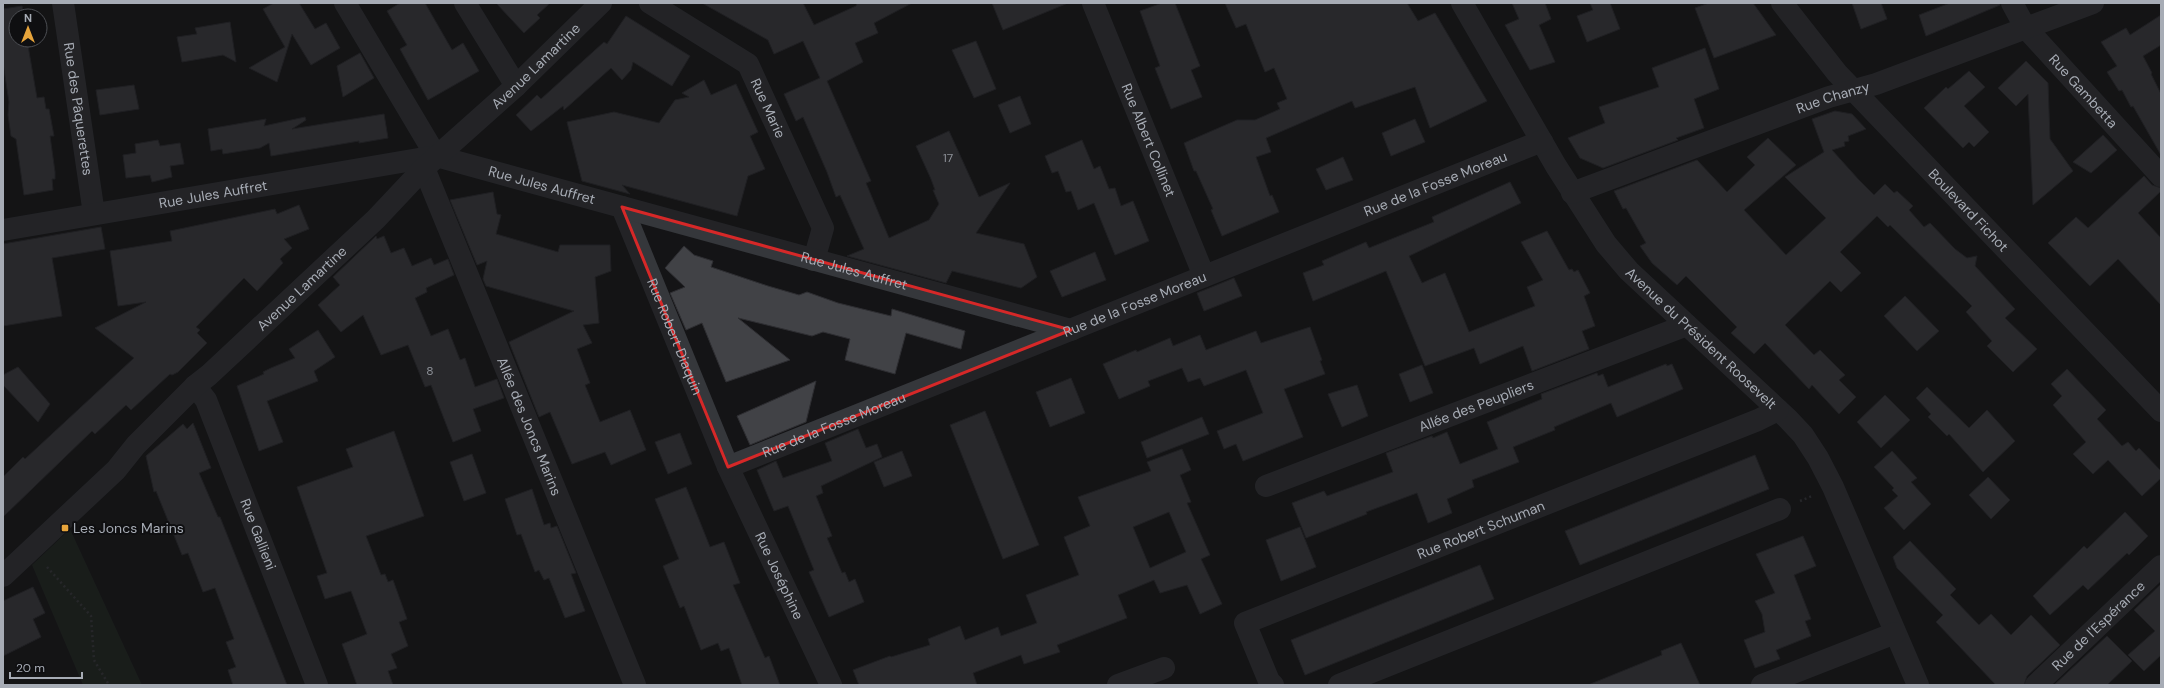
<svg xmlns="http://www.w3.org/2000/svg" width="2164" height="688" font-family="'DM Sans',sans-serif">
	<rect width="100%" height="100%" fill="#141416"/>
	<polygon fill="#212821" points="70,529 142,685 83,685 32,565"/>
	<g fill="#414246" stroke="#2e2e32" fill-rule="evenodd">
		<polygon points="274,3 299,3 315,29 326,23 340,48 311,65 292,34 277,82 249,68 285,47 263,9"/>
		<polygon points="400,3 425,3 452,50 463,43 479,71 428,100 400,49 407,45 387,11"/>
		<polygon points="496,3 550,3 537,15 540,18 524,33"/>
		<polygon points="702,3 803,3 814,25 856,6 857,3 912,3 874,23 878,33 855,43 863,62 827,81 871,181 866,183 889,238 929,220 939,204 933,190 935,190 931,179 916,146 949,131 979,197 1010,183 976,233 1024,244 1037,277 1021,288 952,271 946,283 847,256 864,249 840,195 836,197 827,172 803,117 796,121 784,94 820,78 803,41 774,54 768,40"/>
		<polygon points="992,3 1068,3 1003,30"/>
		<polygon points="1162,3 1175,3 1200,66 1191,70 1202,97 1171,109 1155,68 1160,66 1140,11"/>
		<polygon points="1225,3 1407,3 1418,21 1435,13 1487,101 1430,128 1415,87 1355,108 1352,101 1266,138 1271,152 1256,157 1270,196 1272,195 1279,212 1222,236 1211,210 1213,209 1196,171 1194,171 1184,143 1237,120 1255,120 1280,109 1277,103 1287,99 1274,68 1265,72 1246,24 1236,28"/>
		<polygon points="1512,3 1545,3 1551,19 1539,25 1555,62 1530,70 1505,25 1519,19"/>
		<polygon points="1590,3 1610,3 1620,29 1587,42 1577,16 1593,10"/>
		<polygon points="1709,3 1753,3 1776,35 1714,58 1695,8"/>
		<polygon points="1852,3 1881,3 1887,19 1861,29"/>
		<polygon points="1950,3 2000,3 2000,5 1926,36 1919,15"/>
		<polygon points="22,6 24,16 16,16 16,40 27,40 37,98 44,97 46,109 49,109 54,136 50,136 55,172 55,179 52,179 53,190 24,195 16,139 11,136 8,115 9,102 3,63 3,9"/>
		<polygon points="2161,15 2161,45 2143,56 2152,73 2151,74 2161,94 2161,155 2133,106 2131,107 2122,90 2119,91 2107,72 2117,66 2101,42 2126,28 2130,35"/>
		<polygon points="626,16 690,56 672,86 633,62 631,70 622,80 611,68 564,110 563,106 531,131 516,115 537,95 541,99 604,42 607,44"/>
		<polygon points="230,22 236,62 223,55 182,62 177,37 197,34 195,28"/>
		<polygon points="976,41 996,89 974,98 952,50"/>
		<polygon points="1705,48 1719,89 1694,99 1704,128 1676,138 1678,140 1603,168 1580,158 1568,138 1605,123 1599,107 1659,87 1652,68"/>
		<polygon points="360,53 374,78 343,97 337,66"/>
		<polygon points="2026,61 2048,83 2050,139 2073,171 2033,205 2028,94 2016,106 1998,88"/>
		<polygon points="1969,71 1985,87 1964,106 1989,132 1974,147 1969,142 1963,148 1924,108 1946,87 1948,89"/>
		<polygon points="704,80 711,95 736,84 758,132 750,136 765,169 748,176 737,216 622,185 630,194 582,181 567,122 614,112 659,123 675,100 689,97 682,93"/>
		<polygon points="134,85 139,109 100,115 96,90"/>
		<polygon points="1020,96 1031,124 1010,133 998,105"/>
		<polygon points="1835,111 1852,114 1866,129 1848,136 1849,141 1844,142 1845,146 1832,150 1859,180 1874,195 1885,184 1894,193 1897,191 1913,206 1909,210 1924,227 1930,223 1955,249 1967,258 1977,256 1975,266 2015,309 2005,318 2037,349 2013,372 1987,346 1992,341 1966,312 1972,306 1890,225 1888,227 1877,216 1840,252 1861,273 1841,292 1830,281 1785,325 1814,355 1820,350 1845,375 1839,380 1856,397 1839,414 1812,385 1809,389 1765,343 1754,354 1731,333 1737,327 1686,276 1677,285 1652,263 1640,246 1646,243 1626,208 1623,209 1614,191 1697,160 1727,192 1755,165 1747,157 1768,138 1796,165 1744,210 1786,255 1826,218 1785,177 1824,152 1812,119"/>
		<polygon points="384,114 388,138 359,143 359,141 271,156 269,143 260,148 223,154 222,149 211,151 208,129 266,119 264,126 305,117 306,120 292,129"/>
		<polygon points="1415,119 1425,142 1391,156 1382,133"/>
		<polygon points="2103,135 2117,150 2091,173 2073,162"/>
		<polygon points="158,140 160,146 180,143 184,164 170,166 172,177 152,182 150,175 126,178 123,155 136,153 135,144"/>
		<polygon points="1082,140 1094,169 1100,166 1109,189 1115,188 1121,206 1133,201 1149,241 1115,255 1094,203 1078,210 1071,191 1066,192 1058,171 1052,173 1045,156"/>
		<polygon points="1343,157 1353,180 1326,190 1316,169"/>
		<polygon points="2144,176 2152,185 2161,188 2161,191 2138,213 2161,238 2161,305 2118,259 2090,286 2048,243 2076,217 2088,228"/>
		<polygon points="1510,182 1521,203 1409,256 1422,283 1445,273 1469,332 1535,306 1527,287 1543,280 1521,242 1547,231 1569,270 1572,269 1574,272 1578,270 1590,293 1584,296 1595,326 1582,331 1589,349 1532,371 1523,346 1480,364 1474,348 1425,366 1386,271 1313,301 1303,273 1324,265 1322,261 1366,242 1369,248 1434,222 1432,217"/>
		<polygon points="493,192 497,214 501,215 496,234 558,252 560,245 610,245 611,271 595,277 599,323 583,325 592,343 577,349 590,383 585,385 600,422 630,410 646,450 611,465 605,452 572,464 550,412 539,417 509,342 574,311 486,286 483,279 487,261 477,265 450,200"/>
		<polygon points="299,205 309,229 284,239 292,248 280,259 283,263 257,291 244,278 196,327 200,330 197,333 207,343 178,372 172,375 170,374 131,410 126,405 95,434 92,431 3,517 3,477 23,457 25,459 134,358 95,328 146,302 118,306 110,251 172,241 170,231 275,209 277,214"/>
		<polygon points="101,227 105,249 52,258 62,316 3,326 3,244"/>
		<polygon points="376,236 377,239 384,236 391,253 404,248 412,266 431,258 434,265 448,259 454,275 426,288 427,292 415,298 431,336 448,329 460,360 465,358 475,387 497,379 504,398 473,409 481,431 453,442 431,385 425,387 408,345 381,355 363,315 341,332 318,305 340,285 333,277"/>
		<polygon points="684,246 694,255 713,261 711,267 768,286 799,295 807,292 838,303 891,316 892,309 965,331 961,349 906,333 895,374 845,360 850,339 823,332 812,336 738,318 790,360 726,382 702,323 686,330 670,293 685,287 665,268"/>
		<polygon points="1095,252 1106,280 1062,297 1050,271"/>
		<polygon points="1234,278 1242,296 1204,311 1197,293"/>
		<polygon points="1905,296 1939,331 1917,351 1884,316"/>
		<polygon points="1310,327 1322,360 1320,361 1325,374 1284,389 1303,437 1243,461 1236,444 1224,449 1217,431 1263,413 1246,370 1204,386 1200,378 1188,382 1182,368 1148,381 1150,386 1119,399 1103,364 1136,350 1137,352 1170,338 1173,346 1200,335 1206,350 1256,331 1261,343"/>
		<polygon points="318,330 335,357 314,371 318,381 267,401 283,442 259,451 237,386 264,374 263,372 271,368 295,358 289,349"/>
		<polygon points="1666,364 1667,366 1672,364 1683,389 1617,417 1611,403 1554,427 1555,430 1513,447 1519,462 1472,480 1474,487 1447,499 1452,513 1428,523 1417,493 1366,512 1367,514 1306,538 1292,503 1324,491 1327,496 1393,472 1386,453 1432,436 1433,438 1447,432 1460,464 1498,449 1487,422 1542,399 1541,394 1597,373 1598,376 1603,374 1608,387"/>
		<polygon points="1422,365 1433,393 1410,402 1399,374"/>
		<polygon points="18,367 50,404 38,422 3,385 3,375"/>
		<polygon points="2067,369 2106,410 2097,419 2122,446 2128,442 2136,451 2139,448 2161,471 2161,478 2142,496 2108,460 2093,474 2073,454 2086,442 2053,405 2062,396 2051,384"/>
		<polygon points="1071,378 1085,413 1050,427 1036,392"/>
		<polygon points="816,381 806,422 750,445 737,416"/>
		<polygon points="1357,385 1368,416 1342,427 1328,394"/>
		<polygon points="1927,387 1969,428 1987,410 2015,441 1983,472 1949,434 1947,436 1928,417 1931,414 1916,398"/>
		<polygon points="1885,395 1910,420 1881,448 1857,422"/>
		<polygon points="985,411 1039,545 1003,559 950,425"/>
		<polygon points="1202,417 1209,434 1147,458 1141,442"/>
		<polygon points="193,423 211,468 199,473 218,517 220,517 287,685 233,685 228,670 236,667 226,642 234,639 215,588 203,592 188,553 182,555 156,491 154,492 146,456 183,424 187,429"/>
		<polygon points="858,429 866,448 877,444 882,457 821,486 823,493 816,496 832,536 827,538 842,573 845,572 849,582 855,579 864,602 829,617 809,572 814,570 788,506 774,511 757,470 776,461 783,478 832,461 825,443"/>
		<polygon points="394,431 424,516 366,536 381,575 385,574 388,582 393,580 407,619 399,622 408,646 391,654 397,668 388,671 393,685 357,685 342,644 367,634 351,591 325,599 317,576 327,573 297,487 353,467 346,449"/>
		<polygon points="680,433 692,464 668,474 655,442"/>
		<path d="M1182 449 1191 470 1180 475 1191 502 1187 503 1210 555 1201 559 1222 604 1200 614 1187 585 1160 593 1154 580 1118 595 1127 618 1057 645 1060 652 1024 664 1021 655 973 673 977 685H859L853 670 890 656 891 657 930 645 928 639 960 626 965 640 998 627 1001 636 1037 623 1026 595 1079 575 1064 537 1090 526 1078 497 1151 471 1147 462ZM1169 512 1186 552 1150 568 1133 527Z"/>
		<polygon points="902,451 912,476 884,487 874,462"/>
		<polygon points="1892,451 1917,478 1911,482 1931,504 1904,530 1884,508 1898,496 1892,490 1894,488 1874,467"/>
		<polygon points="472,454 486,493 464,501 450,462"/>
		<polygon points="1755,455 1769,489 1580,565 1565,531"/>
		<polygon points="1988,477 2010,500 1991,519 1969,495"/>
		<polygon points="686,487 710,547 724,542 740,583 733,585 765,658 769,656 780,685 742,685 729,648 721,651 718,643 701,650 684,606 680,608 663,566 679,559 655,499"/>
		<polygon points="532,489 544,525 550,523 551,528 557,526 576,573 571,574 585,611 565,618 549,578 544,580 539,570 535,572 521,534 517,535 505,499"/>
		<polygon points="2125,512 2148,536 2129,555 2127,553 2088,590 2083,585 2050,615 2033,596 2084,546 2087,549"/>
		<polygon points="1300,527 1316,567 1281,581 1266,540"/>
		<polygon points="1803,536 1816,566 1794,575 1811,619 1805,621 1811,636 1776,650 1780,659 1755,668 1744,640 1765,632 1762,614 1755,601 1775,593 1756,554"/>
		<polygon points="1910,541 1956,589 1950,595 1979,625 1991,614 2011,635 2031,615 2060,645 2027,676 2024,685 1996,685 1936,622 1943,615 1897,568 1893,557"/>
		<polygon points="1480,565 1494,599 1305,675 1291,640"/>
		<polygon points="2161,584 2161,655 2144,671 2128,655 2155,631 2134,610"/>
		<polygon points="33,587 45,613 33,619 41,637 3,656 3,601"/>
		<polygon points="2107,636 2132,661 2107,685 2054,685"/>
		<polygon points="1681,643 1700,685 1588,685 1662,655 1661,651"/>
	</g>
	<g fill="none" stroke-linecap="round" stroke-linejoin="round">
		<g stroke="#3c3e42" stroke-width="2.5" stroke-dasharray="2 3" stroke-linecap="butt">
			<polyline points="1800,501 1812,496"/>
			<polyline points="47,567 91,616 94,660 109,685"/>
		</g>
		<g stroke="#35373b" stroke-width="22">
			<path id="s1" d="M63 3 94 214"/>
			<polyline points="345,3 436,156"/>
			<polyline points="465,3 516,86"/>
			<path id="s2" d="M650 3 748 64 823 228 814 260"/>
			<path id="s3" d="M1093 3 1204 276"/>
			<path id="s4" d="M1462 3 1556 166 1606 244 1629 271 1788 419 1803 435 1818 458 1833 487 1918 685"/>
			<path id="s5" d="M1782 3 1837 73 2161 411"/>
			<path id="s6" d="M2012 3 2025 27 2161 176"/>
			<path id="s7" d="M424 168 635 685"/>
			<path id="s8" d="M1572 193 1829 97 1876 84 2093 3"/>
			<path id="s9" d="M622 207 728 467 831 685"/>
			<path id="s10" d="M3 230 436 156 1071 330"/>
			<path id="s11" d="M195 386 206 400 317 685"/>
			<path id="s12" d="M728 467 1542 141"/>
			<path id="s13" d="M1266 486 1687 325"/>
			<path id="s14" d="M3 576 116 470 136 445 195 386 209 375 376 219 424 168 516 86 601 3"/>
			<polyline points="1118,685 1164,668"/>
			<path id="s15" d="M1273 685 1269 681 1245 623 1758 420 1778 410"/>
			<polyline points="1339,685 1780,509"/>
			<polyline points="1762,685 1895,633"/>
			<path id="s16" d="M2036 685 2161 566"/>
		</g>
	</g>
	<path d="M0 0H2164V688H0ZM622 207 1071 330 728 467Z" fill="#141416" fill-opacity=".55" fill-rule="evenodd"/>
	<path fill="none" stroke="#d62828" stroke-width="3" stroke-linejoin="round" d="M622 207 1071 330 728 467Z"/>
	<rect fill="#e7a43b" stroke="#0f0f11" stroke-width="1.5" x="61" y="524" width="8" height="8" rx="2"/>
	<g text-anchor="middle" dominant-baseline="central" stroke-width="4" stroke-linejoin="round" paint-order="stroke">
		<g font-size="12" fill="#8e9299">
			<text x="948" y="158">17</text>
			<text x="430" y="371">8</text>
		</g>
		<g font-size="14" fill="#a7acb5" stroke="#0f0f11">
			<text stroke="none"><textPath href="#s14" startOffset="738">Avenue Lamartine</textPath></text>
			<text stroke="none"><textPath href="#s6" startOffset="114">Rue Gambetta</textPath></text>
			<text stroke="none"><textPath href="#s8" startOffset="278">Rue Chanzy</textPath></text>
			<text stroke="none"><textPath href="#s2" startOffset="164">Rue Marie</textPath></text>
			<text stroke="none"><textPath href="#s1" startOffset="107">Rue des Pâquerettes</textPath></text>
			<text stroke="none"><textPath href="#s3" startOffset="148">Rue Albert Collinet</textPath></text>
			<text stroke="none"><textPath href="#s12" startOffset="762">Rue de la Fosse Moreau</textPath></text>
			<text stroke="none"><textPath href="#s10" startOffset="549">Rue Jules Auffret</textPath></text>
			<text stroke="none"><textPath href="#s10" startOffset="213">Rue Jules Auffret</textPath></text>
			<text stroke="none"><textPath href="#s5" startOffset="279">Boulevard Fichot</textPath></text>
			<text stroke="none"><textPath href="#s10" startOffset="873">Rue Jules Auffret</textPath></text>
			<text stroke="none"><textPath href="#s14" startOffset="415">Avenue Lamartine</textPath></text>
			<text stroke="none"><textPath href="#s12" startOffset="438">Rue de la Fosse Moreau</textPath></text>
			<text stroke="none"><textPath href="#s9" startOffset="140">Rue Robert Diaquin</textPath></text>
			<text stroke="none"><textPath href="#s4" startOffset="415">Avenue du Président Roosevelt</textPath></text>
			<text stroke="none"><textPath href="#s13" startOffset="225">Allée des Peupliers</textPath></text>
			<text stroke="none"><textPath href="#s12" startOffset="114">Rue de la Fosse Moreau</textPath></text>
			<text stroke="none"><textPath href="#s7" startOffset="279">Allée des Joncs Marins</textPath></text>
			<text stroke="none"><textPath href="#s15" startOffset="322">Rue Robert Schuman</textPath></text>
			<text stroke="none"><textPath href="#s11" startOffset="162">Rue Gallieni</textPath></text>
			<text stroke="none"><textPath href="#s9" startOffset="401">Rue Joséphine</textPath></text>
			<text stroke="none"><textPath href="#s16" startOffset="86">Rue de l'Espérance</textPath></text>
		</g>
		<g font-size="14" fill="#a7acb5" stroke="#0f0f11" text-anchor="start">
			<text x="73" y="528">Les Joncs Marins</text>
		</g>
	</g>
	<rect width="2164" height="688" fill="none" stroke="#a7acb5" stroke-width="8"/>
	<g transform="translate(28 28)"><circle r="19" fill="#0f0f11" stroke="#4c4e53"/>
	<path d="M0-3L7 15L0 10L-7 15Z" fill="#e7a43b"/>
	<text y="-6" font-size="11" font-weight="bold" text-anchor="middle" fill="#a7acb5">N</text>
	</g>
	<path d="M10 672v6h72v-6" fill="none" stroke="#a7acb5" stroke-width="2"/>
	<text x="16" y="672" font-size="12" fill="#a7acb5" stroke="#0f0f11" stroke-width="3" paint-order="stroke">20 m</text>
</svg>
